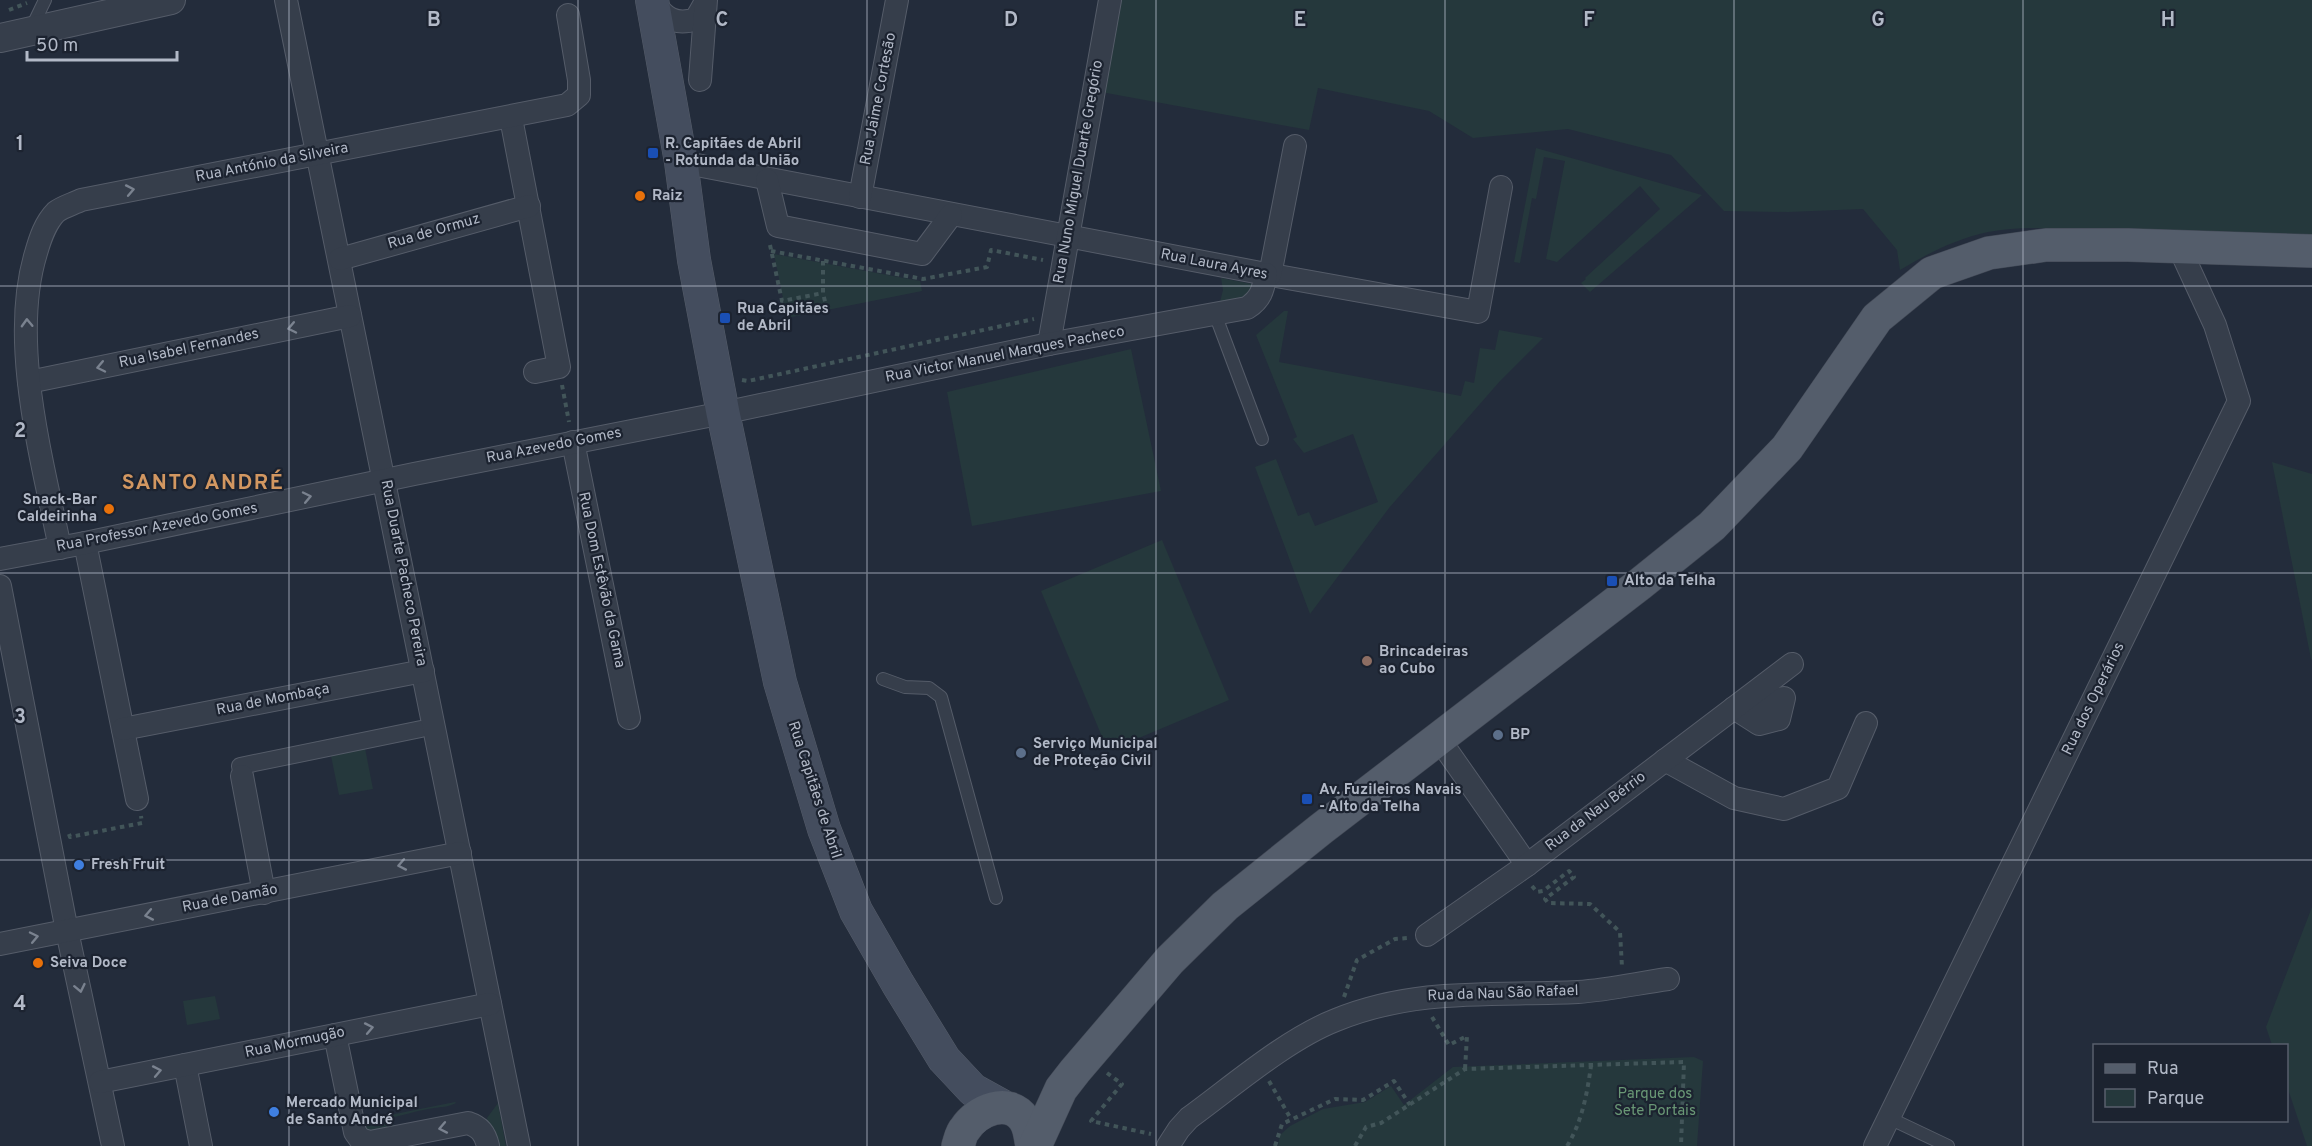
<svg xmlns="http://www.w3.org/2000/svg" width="2312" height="1146" font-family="Overpass,sans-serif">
	<rect width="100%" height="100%" fill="#232c3b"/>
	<g fill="#25383c">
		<path d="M1119 0H2312V239C2243 237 2175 234 2106 232 2066 230 2028 224 1988 232 1956 239 1928 253 1900 270L1897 250 1863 209 1788 212 1724 211 1671 155 1568 129 1473 138 1429 111 1318 88 1309 130 1101 92Z"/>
		<polygon points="1536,148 1702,195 1590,292 1581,283 1586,279 1585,278 1660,209 1640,186 1557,262 1546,259 1565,161 1544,157 1536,199 1532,198 1520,263 1514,262"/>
		<polygon points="774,254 920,281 922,291 787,318"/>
		<polygon points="1221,278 1252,284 1254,287 1248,299 1219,306 1223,290"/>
		<polygon points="1284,311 1288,311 1279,362 1461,396 1465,381 1474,383 1480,348 1495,350 1499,330 1543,338 1500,381 1389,508 1310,614 1255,467 1276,459 1298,516 1309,512 1315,526 1378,502 1353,434 1304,453 1293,439 1297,437 1256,335"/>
		<polygon points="1131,349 1161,491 972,526 947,392"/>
		<polygon points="2272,462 2312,474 2312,660 2311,659"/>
		<polygon points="1162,540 1229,700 1108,751 1041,591"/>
		<polygon points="364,743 373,789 339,795 330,751"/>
		<polygon points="2312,907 2312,1146 2307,1146 2287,1086 2286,1046 2272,1045 2266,1027"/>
		<polygon points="215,996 220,1019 187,1025 183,1001"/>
		<polygon points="1694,1057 1703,1061 1697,1146 1278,1146 1280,1135 1290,1126 1323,1109 1365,1102 1391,1086 1404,1105 1453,1067"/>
		<path d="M455 1102 456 1103C449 1107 442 1107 434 1108 418 1110 402 1116 385 1119L399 1128 367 1133 362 1124 365 1120Z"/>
		<polygon points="498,1103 506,1146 493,1146 487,1118"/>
	</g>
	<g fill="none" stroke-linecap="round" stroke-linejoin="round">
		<g stroke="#555c69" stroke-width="14">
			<g id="service">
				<polyline points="31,29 45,0"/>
				<polyline points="1215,314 1262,439"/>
				<polyline points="883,679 905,687 929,688 941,697 996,898"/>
				<polyline points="1889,1118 1948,1146"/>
			</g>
		</g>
		<g stroke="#555c69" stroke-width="18">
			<polyline id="pedestrian" points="242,776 240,766 421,729"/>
		</g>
		<g stroke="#555c69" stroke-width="24">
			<g id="minor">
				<polyline points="286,0 519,1146"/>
				<path d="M653 0C663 18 676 26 696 19L705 3"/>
				<polyline points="700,80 706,0"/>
				<polyline points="511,118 559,367 535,372"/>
				<polyline points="681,162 1266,274 1478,312 1501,187"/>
				<polyline points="767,180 778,226 922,254 951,215"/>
				<polyline points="860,197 897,0"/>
				<polyline points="340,259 529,206"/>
				<polyline points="1270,275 1295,146"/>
				<polyline points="1049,344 1110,0"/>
				<polyline points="29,382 350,316"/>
				<polyline points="573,442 629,718"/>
				<polyline points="85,543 137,799"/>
				<path d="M60 548C42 459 9 341 36 253 40 239 45 223 56 212 62 207 73 204 81 200L567 105 579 95V80L568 15"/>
				<path d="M0 559 85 543 414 474 723 413 1049 344 1247 308C1261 299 1263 290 1266 274"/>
				<polyline points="0,586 67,931 113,1146"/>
				<polygon points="1784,698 1779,719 1759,724 1734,708"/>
				<polyline points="123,729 423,671"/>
				<polyline points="1439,739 1527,865"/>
				<polyline points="1665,760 1734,798 1784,809 1838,788 1866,723"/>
				<polyline points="242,776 264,893"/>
				<polyline points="1427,935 1527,865 1792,664"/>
				<polyline points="0,944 460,853"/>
				<path d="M335 1035 355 1132 360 1139 370 1142 468 1123C480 1127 485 1133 488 1146"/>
				<polyline points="185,1065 201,1146"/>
				<polyline points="100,1082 490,1004"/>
				<path d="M1168 1146 1179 1129 1189 1118C1233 1086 1287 1039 1336 1020 1417 987 1494 996 1578 992 1608 990 1639 983 1668 979"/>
				<polyline points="1875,1146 2239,401 2215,325 2179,247"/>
			</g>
		</g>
		<g stroke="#555c69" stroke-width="30">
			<polyline id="tertiary" points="0,38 171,0"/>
		</g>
		<g stroke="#555c69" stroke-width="34">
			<polyline id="secondary" points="652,0 681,162 694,260 723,413 780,682 824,829 856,911 898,984 944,1059 973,1090 1002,1106"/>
		</g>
		<g stroke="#404754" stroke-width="34">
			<g id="primary">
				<path d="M958 1146C960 1140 961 1133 965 1129 977 1110 1009 1097 1024 1119 1030 1127 1030 1137 1032 1146"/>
				<polyline points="1035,1146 1061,1089 1075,1071 1170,960 1225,906 1321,829 1640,584 1712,526 1787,448 1877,318 1932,273 1989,253 2046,245 2128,245 2312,251"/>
			</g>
		</g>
		<g stroke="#425559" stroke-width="4" stroke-dasharray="4.5 4.5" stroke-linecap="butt">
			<polyline points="9,10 27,3"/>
			<polyline points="770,245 782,301 823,293"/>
			<polyline points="771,251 923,279 987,267 991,250 1043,260"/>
			<polyline points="823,261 823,293 827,310"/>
			<polyline points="742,380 748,381 1034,319"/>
			<polyline points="562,385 569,422"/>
			<polyline points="69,834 70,837 142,823 141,816"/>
			<polyline points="1532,886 1537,892 1543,891 1569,871 1574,877 1545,899 1548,903 1590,904 1620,932 1622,967"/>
			<polyline points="1344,997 1357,960 1395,939 1407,938"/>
			<polyline points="1432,1017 1449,1045 1467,1036 1465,1069"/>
			<polyline points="1107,1073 1122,1084 1091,1121 1151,1134"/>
			<polyline points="1269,1081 1291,1119"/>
			<polyline points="1275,1146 1282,1124 1335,1099 1363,1100 1394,1081 1410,1105"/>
			<polyline points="1355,1146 1366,1127 1381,1123 1465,1069 1684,1062 1681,1146"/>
			<path d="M1567 1146C1582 1122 1587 1094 1591 1066"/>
		</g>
		<use href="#service" stroke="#363e4b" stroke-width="12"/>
		<use href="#pedestrian" stroke="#363e4b" stroke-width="16"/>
		<use href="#minor" stroke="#363e4b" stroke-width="22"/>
		<use href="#tertiary" stroke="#363e4b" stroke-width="28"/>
		<use href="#secondary" stroke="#444d5e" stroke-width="33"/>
		<use href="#primary" stroke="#545d6b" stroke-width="33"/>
	</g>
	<defs><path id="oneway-chevron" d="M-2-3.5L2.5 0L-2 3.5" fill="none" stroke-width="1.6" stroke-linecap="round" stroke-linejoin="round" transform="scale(1.5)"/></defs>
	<g stroke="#7a828f">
		<use href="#oneway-chevron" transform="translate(130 190) rotate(-11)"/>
		<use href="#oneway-chevron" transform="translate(27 323) rotate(-92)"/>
		<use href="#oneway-chevron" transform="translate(292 328) rotate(168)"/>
		<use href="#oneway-chevron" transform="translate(101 367) rotate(168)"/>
		<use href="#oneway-chevron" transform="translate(307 497) rotate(-12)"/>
		<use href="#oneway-chevron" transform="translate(402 865) rotate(169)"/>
		<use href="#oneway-chevron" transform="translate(149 915) rotate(169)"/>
		<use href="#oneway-chevron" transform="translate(34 937) rotate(-12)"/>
		<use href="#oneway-chevron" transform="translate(80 988) rotate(78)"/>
		<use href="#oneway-chevron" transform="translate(369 1028) rotate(-11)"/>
		<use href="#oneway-chevron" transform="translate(157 1071) rotate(-11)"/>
		<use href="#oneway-chevron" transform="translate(443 1128) rotate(169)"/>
	</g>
	<path fill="none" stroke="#b2b9c7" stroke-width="1.5" stroke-opacity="0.55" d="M289 0V1146M578 0V1146M867 0V1146M1156 0V1146M1445 0V1146M1734 0V1146M2023 0V1146M0 286H2312M0 573H2312M0 860H2312"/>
	<g fill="#1a4fb4" stroke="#1c2330" stroke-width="2">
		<rect x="647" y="147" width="12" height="12" rx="3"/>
		<rect x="719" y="312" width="12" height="12" rx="3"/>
		<rect x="1606" y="575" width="12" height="12" rx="3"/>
		<rect x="1301" y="793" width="12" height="12" rx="3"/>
	</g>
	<g fill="#e8710a" stroke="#1c2330" stroke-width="2">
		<circle cx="640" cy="196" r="6"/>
		<circle cx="109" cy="509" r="6"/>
		<circle cx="38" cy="963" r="6"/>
	</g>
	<circle fill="#8d6e63" stroke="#1c2330" stroke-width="2" cx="1367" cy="661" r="6"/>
	<g fill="#5c6f8a" stroke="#1c2330" stroke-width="2">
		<circle cx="1498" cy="735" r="6"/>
		<circle cx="1021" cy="753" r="6"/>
	</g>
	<g fill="#3f7fe0" stroke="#1c2330" stroke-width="2">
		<circle cx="79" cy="865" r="6"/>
		<circle cx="274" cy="1112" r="6"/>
	</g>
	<g text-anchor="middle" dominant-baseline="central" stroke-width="4.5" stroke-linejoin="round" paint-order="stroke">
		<g font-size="15" fill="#b2b9c7" stroke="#1c2330">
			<text transform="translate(879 99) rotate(-79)">Rua Jaime Cortesão</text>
			<text transform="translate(272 163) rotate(-11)">Rua António da Silveira</text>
			<text transform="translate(1079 172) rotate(-80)">Rua Nuno Miguel Duarte Gregório</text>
			<text transform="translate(434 232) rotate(-16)">Rua de Ormuz</text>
			<text transform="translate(1214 265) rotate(11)">Rua Laura Ayres</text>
			<text transform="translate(189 349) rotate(-12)">Rua Isabel Fernandes</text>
			<text transform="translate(1005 355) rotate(-11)">Rua Victor Manuel Marques Pacheco</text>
			<text transform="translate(554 446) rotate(-11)">Rua Azevedo Gomes</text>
			<text transform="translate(157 528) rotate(-11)">Rua Professor Azevedo Gomes</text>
			<text transform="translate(403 573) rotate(79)">Rua Duarte Pacheco Pereira</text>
			<text transform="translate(601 580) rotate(78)">Rua Dom Estêvão da Gama</text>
			<text transform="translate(2094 699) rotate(-64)">Rua dos Operários</text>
			<text transform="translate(273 700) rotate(-11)">Rua de Mombaça</text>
			<text transform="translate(814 790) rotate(72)">Rua Capitães de Abril</text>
			<text transform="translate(1596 812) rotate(-37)">Rua da Nau Bérrio</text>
			<text transform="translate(230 899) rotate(-11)">Rua de Damão</text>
			<text transform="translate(1503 994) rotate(-2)">Rua da Nau São Rafael</text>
			<text transform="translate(295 1043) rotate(-12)">Rua Mormugão</text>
		</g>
		<g font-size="15" font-weight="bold" fill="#b2b9c7" stroke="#1c2330" text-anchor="start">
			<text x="665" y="144">R. Capitães de Abril<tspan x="665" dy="17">- Rotunda da União</tspan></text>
			<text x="652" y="196">Raiz</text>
			<text x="737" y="309">Rua Capitães<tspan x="737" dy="17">de Abril</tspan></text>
			<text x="97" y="500" text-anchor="end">Snack-Bar<tspan x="97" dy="17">Caldeirinha</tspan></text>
			<text x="1624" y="581">Alto da Telha</text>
			<text x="1379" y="652">Brincadeiras<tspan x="1379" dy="17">ao Cubo</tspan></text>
			<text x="1510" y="735">BP</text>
			<text x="1033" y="744">Serviço Municipal<tspan x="1033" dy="17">de Proteção Civil</tspan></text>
			<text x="1319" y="790">Av. Fuzileiros Navais<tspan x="1319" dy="17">- Alto da Telha</tspan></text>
			<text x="91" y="865">Fresh Fruit</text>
			<text x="50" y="963">Seiva Doce</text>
			<text x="286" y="1103">Mercado Municipal<tspan x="286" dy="17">de Santo André</tspan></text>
		</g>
		<g font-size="15" fill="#699775" stroke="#1c2330">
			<text x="1655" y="1094">Parque dos<tspan x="1655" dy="17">Sete Portais</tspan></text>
		</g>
		<g font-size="21" font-weight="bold" letter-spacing="1.5" fill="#d29761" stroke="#1c2330">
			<text x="203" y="483">SANTO ANDRÉ</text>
		</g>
	</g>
	<g font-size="20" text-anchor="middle" font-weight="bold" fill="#b2b9c7" stroke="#1c2330" stroke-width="4.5" stroke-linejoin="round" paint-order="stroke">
		<text x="434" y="26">B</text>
		<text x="722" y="26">C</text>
		<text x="1011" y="26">D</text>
		<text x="1300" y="26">E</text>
		<text x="1589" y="26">F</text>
		<text x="1878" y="26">G</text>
		<text x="2168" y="26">H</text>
		<text x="20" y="150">1</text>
		<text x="20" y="437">2</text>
		<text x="20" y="723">3</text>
		<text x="20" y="1010">4</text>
	</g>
	<rect x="2093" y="1044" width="195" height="78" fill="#1c2330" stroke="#585f6c" stroke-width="1.5"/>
	<rect x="2105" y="1064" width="30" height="9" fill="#545d6b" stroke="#585f6c" stroke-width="1.5"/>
	<text x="2147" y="1074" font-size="18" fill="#b2b9c7">Rua</text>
	<rect x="2105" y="1089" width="30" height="18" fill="#25383c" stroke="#585f6c" stroke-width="1.5"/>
	<text x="2147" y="1104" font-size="18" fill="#b2b9c7">Parque</text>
	<path d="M27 51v9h150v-9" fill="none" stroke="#b2b9c7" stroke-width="3"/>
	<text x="36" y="51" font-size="18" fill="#b2b9c7" stroke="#1c2330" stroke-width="4.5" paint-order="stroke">50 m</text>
</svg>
